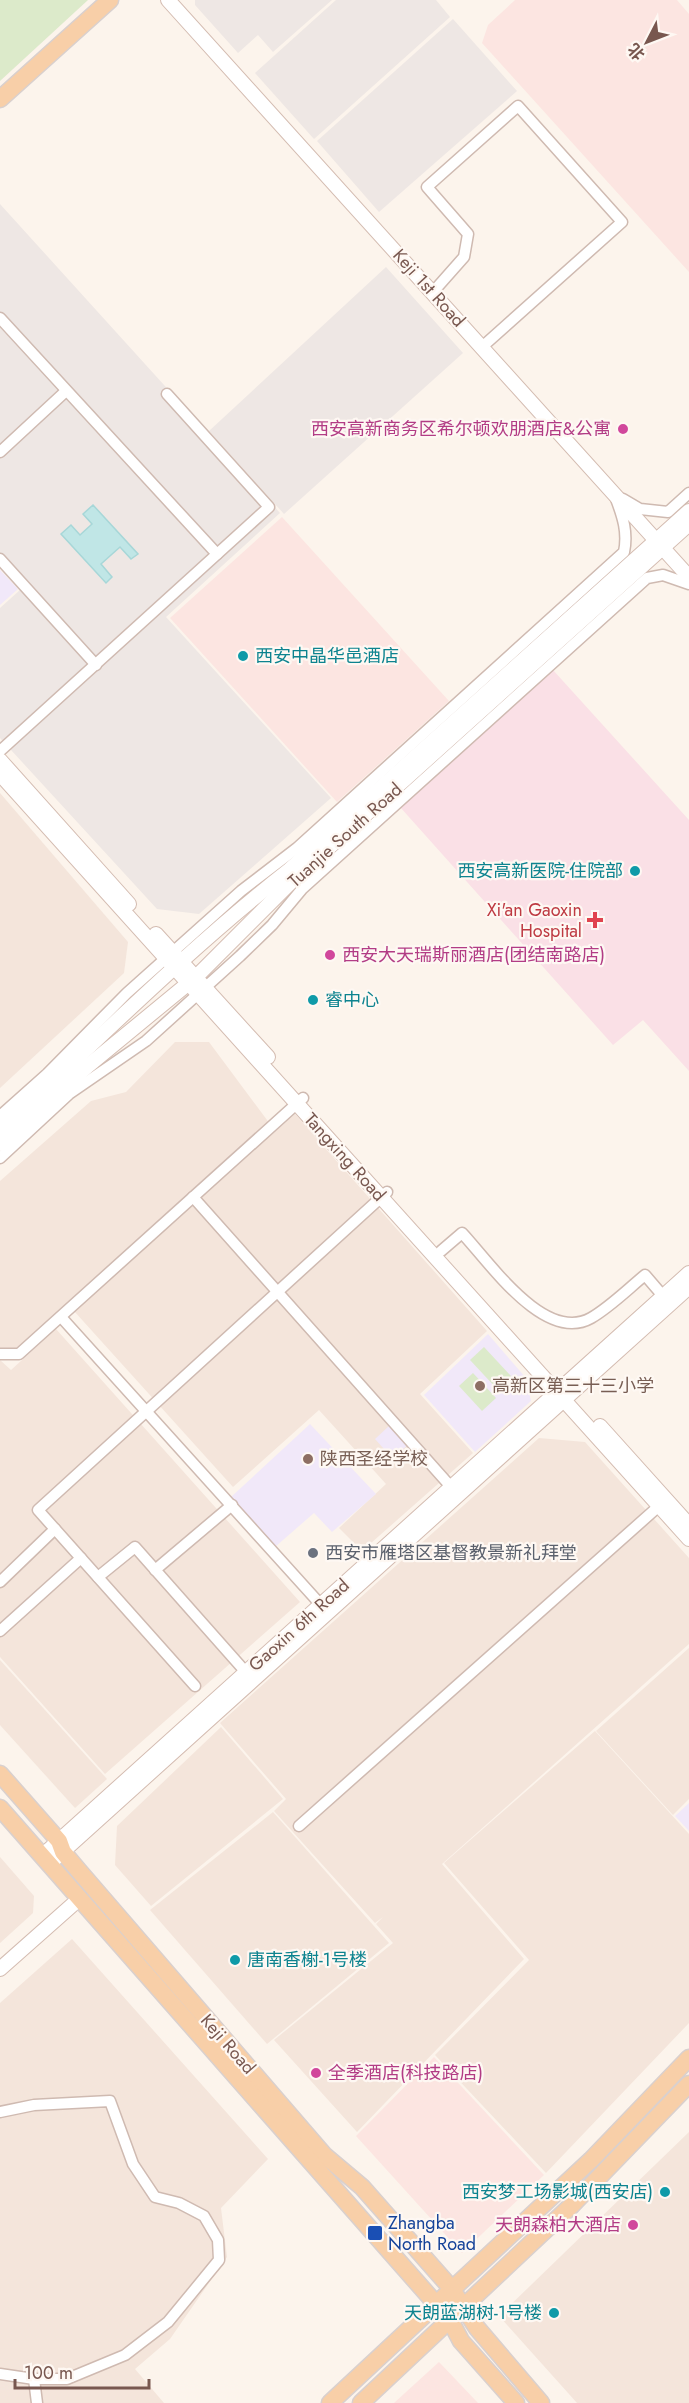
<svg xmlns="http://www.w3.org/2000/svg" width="689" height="2403" font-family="Jost,'Noto Sans SC',sans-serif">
	<rect width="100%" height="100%" fill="#fcf4ec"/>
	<g fill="#f4e5db">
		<polygon points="0,793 128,942 124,973 0,1088"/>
		<polygon points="175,1042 209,1042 270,1124 18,1349 0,1350 0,1181 91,1101 126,1092"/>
		<polygon points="295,1114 487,1331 420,1394 473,1453 362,1551 339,1528 386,1484 319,1410 233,1487 74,1311"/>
		<polygon points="56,1329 300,1602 105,1774 0,1657 0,1360 11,1370"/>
		<polygon points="539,1438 585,1442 689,1558 689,1644 442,1864 524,1959 357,2132 274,2040 393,1943 376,1924 383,1917 375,1923 274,1811 286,1799 220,1723"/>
		<polygon points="689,1648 689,1799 673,1815 596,1731"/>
		<polygon points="0,1660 107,1779 75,1808 0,1725"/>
		<polygon points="221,1727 283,1799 151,1906 115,1865 117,1826"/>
		<polygon points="595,1731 689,1834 689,2023 546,2173 435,2055 529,1960 444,1863"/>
		<polygon points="273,1812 389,1943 267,2044 150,1910"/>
		<polygon points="0,1857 34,1896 33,1913 0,1943"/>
		<polygon points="72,1939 268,2159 221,2208 227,2257 170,2339 135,2369 164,2403 0,2403 0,2003"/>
		<polygon points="689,2132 689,2403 577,2403 499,2316"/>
	</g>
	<g fill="#fce5e1">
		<polygon points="515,0 677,0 689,14 689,272 482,43 488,25"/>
		<polygon points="282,517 449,701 337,802 170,618"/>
		<polygon points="434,2057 544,2175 462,2253 356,2136"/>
		<polygon points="439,2362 478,2403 394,2403"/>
	</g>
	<g fill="#eee7e4">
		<polygon points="195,0 332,0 273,52 258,35 238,53 195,5"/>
		<polygon points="336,0 436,0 450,17 314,139 255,73"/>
		<polygon points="453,19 517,91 379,212 317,141"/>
		<polygon points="0,204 280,513 166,617 331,798 199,914 157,909 0,738 0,608 20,590 0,568"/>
		<polygon points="386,267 463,353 284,514 209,431"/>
	</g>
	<g fill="#f1e8f9">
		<polygon points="0,570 18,589 0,605"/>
		<polygon points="488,1334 526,1378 531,1401 475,1452 424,1395"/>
		<polygon points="310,1424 376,1494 332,1532 314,1513 275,1547 231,1497"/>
		<polygon points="390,1425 408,1445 392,1458 375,1439"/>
		<polygon points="689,1803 689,1831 675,1816"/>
	</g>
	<polygon fill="#fae0e6" points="553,670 689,820 689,1071 643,1020 613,1045 400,807"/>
	<g fill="#dceaca">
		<polygon points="0,0 88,0 0,81"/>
		<polygon points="484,1347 511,1376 497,1389 470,1360"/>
		<polygon points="473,1373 496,1398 482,1411 459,1386"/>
	</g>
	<polygon fill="#c0e6e6" stroke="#a7d7d8" stroke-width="1.5" points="93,505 138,554 131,559 120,547 101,564 112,577 106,583 61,534 71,525 80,535 92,524 83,514"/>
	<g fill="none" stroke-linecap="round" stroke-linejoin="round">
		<g stroke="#cfbab1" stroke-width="13">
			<g id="street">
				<polyline points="433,292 464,257 468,234 427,187 518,106 622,222 482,347"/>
				<polyline points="0,318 217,554"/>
				<polyline points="0,452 66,391"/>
				<polyline points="623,499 640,509 668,512 689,493"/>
				<polyline points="0,559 96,665"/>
				<polyline points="0,751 269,507 167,394"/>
				<path d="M0 1116 47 1074 127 993 241 891 297 848 624 552C628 533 623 517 616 499"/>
				<polyline points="0,1158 69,1094 146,1041 240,956 272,925 302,889 647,578 663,575 689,584"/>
				<polyline points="193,1197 452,1488"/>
				<path d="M441 1251 462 1233C490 1263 545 1344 591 1318 610 1307 628 1289 645 1275L663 1296"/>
				<polyline points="61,1317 321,1605"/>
				<polyline points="0,1354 19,1354 303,1098"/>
				<polyline points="155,1570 232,1505"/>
				<polyline points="98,1577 135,1547 251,1678"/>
				<polyline points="0,1582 55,1529"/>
				<polyline points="0,1631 81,1558"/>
				<polyline points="195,1686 38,1510 387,1192"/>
				<polyline points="299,1826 659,1506"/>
				<polyline points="0,2112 34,2105 110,2101 133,2164 155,2197 179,2203 204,2216 218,2240 219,2260 168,2322 125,2355 67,2379 34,2379 0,2374"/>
				<polyline points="34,2379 37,2403"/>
			</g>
		</g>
		<g stroke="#d4bcb1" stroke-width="16">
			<g id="secondary">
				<polyline points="168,0 689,577"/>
				<polyline points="0,760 129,904"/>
				<polyline points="0,774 689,1539"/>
				<polyline points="156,934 268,1057"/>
				<path d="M0 1130C96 1042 187 950 289 870L689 511"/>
				<polyline points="0,1144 89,1065 196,977 294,879 689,524"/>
				<polyline points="600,1426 689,1525"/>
				<polyline points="42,1856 689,1273"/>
				<polyline points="49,1864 689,1287"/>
				<polyline points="0,1969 79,1899"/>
			</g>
		</g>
		<g stroke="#d9d0ce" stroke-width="19">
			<g id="primary">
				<polyline points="0,99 110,0"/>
				<polyline points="0,1774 59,1841 63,1852 79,1871 324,2155 362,2187 451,2288 477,2328 541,2403"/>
				<polyline points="0,1808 450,2320 461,2341 516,2403"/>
				<polyline points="330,2403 591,2160 689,2058"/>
				<polyline points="361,2403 572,2205 689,2084"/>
			</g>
		</g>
		<use href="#street" stroke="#fff" stroke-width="10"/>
		<use href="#secondary" stroke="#fff" stroke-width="14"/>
		<use href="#primary" stroke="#f8cfa8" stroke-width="16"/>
	</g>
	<g fill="#d1479c" stroke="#fef8f3" stroke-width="2">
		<circle cx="623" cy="429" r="6"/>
		<circle cx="330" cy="955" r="6"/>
		<circle cx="316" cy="2073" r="6"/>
		<circle cx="633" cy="2225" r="6"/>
	</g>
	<g fill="#0f9aa8" stroke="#fef8f3" stroke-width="2">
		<circle cx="243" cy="656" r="6"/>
		<circle cx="635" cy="871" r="6"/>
		<circle cx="313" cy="1000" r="6"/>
		<circle cx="235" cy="1960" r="6"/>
		<circle cx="665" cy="2192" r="6"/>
		<circle cx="554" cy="2313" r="6"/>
	</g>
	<path fill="#e0444e" stroke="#fef8f3" stroke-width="2" d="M592 911h6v6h6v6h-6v6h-6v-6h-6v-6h6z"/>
	<g fill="#8d6e63" stroke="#fef8f3" stroke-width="2">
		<circle cx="480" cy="1386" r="6"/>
		<circle cx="308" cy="1459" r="6"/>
	</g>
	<circle fill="#6b7280" stroke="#fef8f3" stroke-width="2" cx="313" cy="1553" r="6"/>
	<rect fill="#1a4fb4" stroke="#fef8f3" stroke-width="2" x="367" y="2225" width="16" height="16" rx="3"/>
	<g text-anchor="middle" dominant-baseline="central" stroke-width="4.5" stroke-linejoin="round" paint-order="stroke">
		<g font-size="18" fill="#78574f" stroke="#fef8f3">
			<text transform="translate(429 288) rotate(48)">Keji 1st Road</text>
			<text transform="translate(345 835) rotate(-42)">Tuanjie South Road</text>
			<text transform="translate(345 1157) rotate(48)">Tangxing Road</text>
			<text transform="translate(299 1625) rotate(-42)">Gaoxin 6th Road</text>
			<text transform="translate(228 2044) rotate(49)">Keji Road</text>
		</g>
		<g font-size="18" fill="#b23c85" stroke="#fef8f3" text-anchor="end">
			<text x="611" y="429">西安高新商务区希尔顿欢朋酒店&amp;公寓</text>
			<text x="342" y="955" text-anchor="start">西安大天瑞斯丽酒店(团结南路店)</text>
			<text x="328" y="2073" text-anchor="start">全季酒店(科技路店)</text>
			<text x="621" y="2225">天朗森柏大酒店</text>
		</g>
		<g font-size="18" fill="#0d838f" stroke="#fef8f3" text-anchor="start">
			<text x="255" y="656">西安中晶华邑酒店</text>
			<text x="623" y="871" text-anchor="end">西安高新医院-住院部</text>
			<text x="325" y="1000">睿中心</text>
			<text x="247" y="1960">唐南香榭-1号楼</text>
			<text x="653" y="2192" text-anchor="end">西安梦工场影城(西安店)</text>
			<text x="542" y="2313" text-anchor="end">天朗蓝湖树-1号楼</text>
		</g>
		<g font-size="18" fill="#be3a42" stroke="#fef8f3" text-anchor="end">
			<text x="582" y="910">Xi'an Gaoxin<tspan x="582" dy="21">Hospital</tspan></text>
		</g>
		<g font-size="18" fill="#785e54" stroke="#fef8f3" text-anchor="start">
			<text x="492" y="1386">高新区第三十三小学</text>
			<text x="320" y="1459">陕西圣经学校</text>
		</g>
		<g font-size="18" fill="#5b616d" stroke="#fef8f3" text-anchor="start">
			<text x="325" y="1553">西安市雁塔区基督教景新礼拜堂</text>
		</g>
		<g font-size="18" fill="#164399" stroke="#fef8f3" text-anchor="start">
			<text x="388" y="2223">Zhangba<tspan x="388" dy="21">North Road</tspan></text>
		</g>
	</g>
	<g transform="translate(647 42) rotate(228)" stroke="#fef8f3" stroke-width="4.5" paint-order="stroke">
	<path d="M0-4.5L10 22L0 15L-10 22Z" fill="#78574f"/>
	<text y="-9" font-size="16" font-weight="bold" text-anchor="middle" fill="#78574f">北</text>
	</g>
	<path d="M15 2379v9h134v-9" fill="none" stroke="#78574f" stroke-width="3"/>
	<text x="24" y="2379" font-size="18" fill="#78574f" stroke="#fef8f3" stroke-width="4.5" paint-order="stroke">100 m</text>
</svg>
